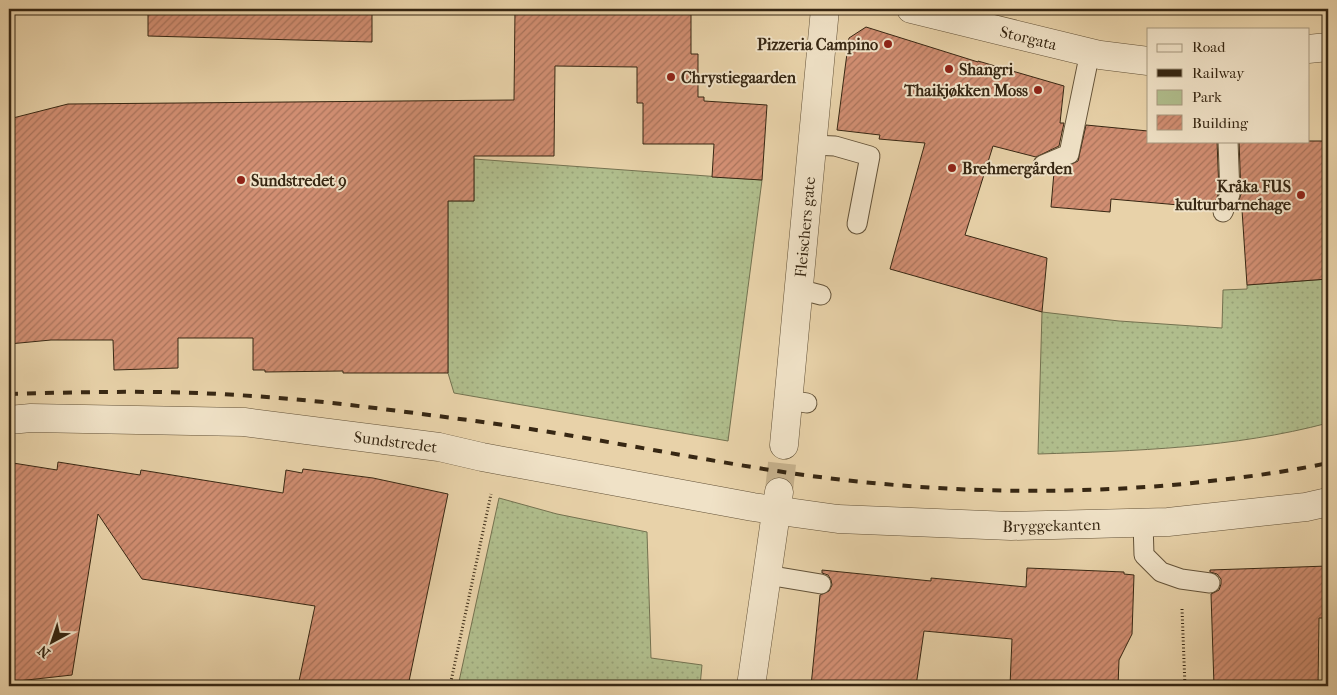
<svg xmlns="http://www.w3.org/2000/svg" width="1337" height="695" font-family="'IM FELL French Canon',serif">
	<defs>
		<pattern id="green-dots" width="8" height="8" patternUnits="userSpaceOnUse" patternTransform="scale(1.25)"><rect width="8" height="8" fill="#b0bd8c"/><path d="M2 2h.1M6 6h.1" fill="none" stroke="#98a278" stroke-width="1.8" stroke-linecap="round"/></pattern>
		<pattern id="building-hatch" width="6" height="6" patternUnits="userSpaceOnUse" patternTransform="scale(1.25)"><rect width="6" height="6" fill="#d18e72"/><path d="M-1 1l2-2M0 6l6-6M5 7l2-2" fill="none" stroke="#aa745c"/></pattern>
	</defs>
	<rect width="100%" height="100%" fill="#e8d2a9"/>
	<filter id="stains"><feTurbulence type="fractalNoise" baseFrequency=".004" numOctaves="4"/><feColorMatrix values="0 0 0 0 .2 0 0 0 0 .09 0 0 0 0 .02 0 0 0 .5 -.17"/></filter>
	<radialGradient id="worn" r=".72"><stop offset=".6" stop-color="#630" stop-opacity="0"/><stop offset="1" stop-color="#630" stop-opacity=".3"/></radialGradient>
	<g fill="url(#green-dots)" stroke="#747250">
		<polygon points="474,159 762,180 728,441 454,393 448,373 448,201 474,201"/>
		<path d="M1328 279V423C1234 448 1135 451 1038 454L1042 312 1119 321 1222 328 1223 290 1247 289V285Z"/>
		<polygon points="499,498 557,514 647,532 651,658 702,665 700,686 458,686"/>
	</g>
	<g fill="url(#building-hatch)" stroke="#372713">
		<polygon points="148,9 372,9 372,42 148,36"/>
		<polygon points="515,9 691,9 691,54 698,54 698,97 704,97 704,101 767,105 762,180 712,177 714,144 643,144 643,103 637,103 637,67 555,66 554,156 474,156 474,201 448,201 448,373 343,373 343,371 265,372 265,370 253,370 253,338 178,338 178,368 114,370 113,340 51,340 9,344 9,119 68,104 514,100"/>
		<polygon points="866,27 978,62 978,61 1064,86 1060,123 1064,123 1059,146 1036,157 993,146 965,235 1047,258 1042,312 890,269 925,143 879,139 880,135 837,130 849,38"/>
		<polygon points="1086,125 1148,131 1148,141 1217,141 1219,192 1213,208 1111,199 1110,212 1051,207 1054,172 1078,161"/>
		<polygon points="1239,141 1328,141 1328,279 1247,285 1242,210 1236,210 1241,194"/>
		<polygon points="58,462 140,475 141,470 283,493 286,470 302,473 303,469 373,478 448,494 408,686 298,686 315,606 142,579 98,514 72,675 9,682 9,468 12,468 13,463 57,470"/>
		<polygon points="1328,566 1328,618 1319,618 1318,686 1214,686 1211,594 1219,590 1221,584 1221,579 1217,574 1210,572 1210,570"/>
		<polygon points="1027,568 1124,572 1124,574 1134,575 1132,634 1119,660 1118,686 1010,686 1012,639 924,631 916,686 811,686 820,595 829,591 832,585 831,580 828,575 822,573 822,570 931,581 931,578 1026,587"/>
	</g>
	<g fill="none" stroke-linecap="round" stroke-linejoin="round">
		<polyline stroke="#c5b08b" stroke-width="28" stroke-dasharray="28 14" stroke-linecap="butt" points="779,491 784,445"/>
		<g stroke="#635238" stroke-width="21">
			<g id="service">
				<polyline points="812,145 835,146 870,156 857,224"/>
				<polyline points="1043,165 1069,154 1090,52"/>
				<polyline points="1223,212 1230,194 1228,141"/>
				<polyline points="798,289 821,295"/>
				<polyline points="788,400 807,403"/>
				<polyline points="1143,522 1144,555 1161,572 1181,579 1210,583"/>
				<polyline points="767,575 821,584"/>
			</g>
		</g>
		<g stroke="#635238" stroke-width="29">
			<g id="minor">
				<path id="s1" d="M9 420 31 418 244 422 439 447 482 457 753 507 838 519 1011 526 1168 522 1306 507 1328 502"/>
				<path id="s2" d="M784 445 825 9"/>
				<polyline points="751,686 779,492"/>
			</g>
		</g>
		<g stroke="#635238" stroke-width="29">
			<g id="tertiary">
				<path id="s3" d="M911 9 1100 55 1148 61"/>
				<polyline points="1308,49 1328,47"/>
			</g>
		</g>
		<g stroke="#372713" stroke-width="3" stroke-dasharray="1 2.5" stroke-linecap="butt">
			<polyline points="1182,609 1185,686"/>
			<polyline points="450,686 491,494"/>
		</g>
		<use href="#service" stroke="#f0e2c7" stroke-width="19"/>
		<use href="#minor" stroke="#f0e2c7" stroke-width="28"/>
		<use href="#tertiary" stroke="#f0e2c7" stroke-width="28"/>
		<path stroke="#372713" stroke-width="4" stroke-dasharray="9 9" stroke-linecap="butt" d="M9 394C84 392 160 390 236 395 313 399 391 410 468 420 576 434 683 457 790 473 921 492 1052 496 1183 484 1232 479 1281 473 1328 463"/>
	</g>
	<g fill="#8f2418" stroke="#f0e2c7" stroke-width="2">
		<circle cx="888" cy="44" r="5"/>
		<circle cx="949" cy="69" r="5"/>
		<circle cx="671" cy="77" r="5"/>
		<circle cx="1038" cy="90" r="5"/>
		<circle cx="952" cy="168" r="5"/>
		<circle cx="241" cy="180" r="5"/>
		<circle cx="1301" cy="195" r="5"/>
	</g>
	<g text-anchor="middle" dominant-baseline="central" stroke-width="4" stroke-linejoin="round" paint-order="stroke">
		<g font-size="16" fill="#372713" stroke="#f0e2c7">
			<text stroke="none"><textPath href="#s3" startOffset="121">Storgata</textPath></text>
			<text stroke="none"><textPath href="#s2" startOffset="219">Fleischers gate</textPath></text>
			<text stroke="none"><textPath href="#s1" startOffset="388">Sundstredet</textPath></text>
			<text stroke="none"><textPath href="#s1" startOffset="1051">Bryggekanten</textPath></text>
		</g>
		<g font-size="16" font-weight="bold" fill="#372713" stroke="#f0e2c7" text-anchor="start">
			<text x="878" y="44" text-anchor="end">Pizzeria Campino</text>
			<text x="959" y="69">Shangri</text>
			<text x="681" y="77">Chrystiegaarden</text>
			<text x="1028" y="90" text-anchor="end">Thaikjøkken Moss</text>
			<text x="962" y="168">Brehmergården</text>
			<text x="251" y="180">Sundstredet 9</text>
			<text x="1291" y="186" text-anchor="end">Kråka FUS<tspan x="1291" dy="18">kulturbarnehage</tspan></text>
		</g>
	</g>
	<rect width="1337" height="695" fill="none" stroke="#e8d2a9" stroke-width="30"/>
	<rect x="10" y="10" width="1317" height="675" fill="none" stroke="#372713" stroke-width="2.5"/>
	<rect x="15" y="15" width="1307" height="665" fill="none" stroke="#372713"/>
	<rect x="1147" y="28" width="162" height="115" fill="#f0e2c7" stroke="#a6977f"/>
	<rect x="1157" y="44" width="25" height="8" fill="#f0e2c7" stroke="#a6977f"/>
	<text x="1192" y="52" font-size="15" fill="#372713">Road</text>
	<rect x="1157" y="69" width="25" height="8" fill="#372713" stroke="#a6977f"/>
	<text x="1192" y="78" font-size="15" fill="#372713">Railway</text>
	<rect x="1157" y="90" width="25" height="15" fill="#b0bd8c" stroke="#a6977f"/>
	<text x="1192" y="102" font-size="15" fill="#372713">Park</text>
	<rect x="1157" y="115" width="25" height="15" fill="url(#building-hatch)" stroke="#a6977f"/>
	<text x="1192" y="128" font-size="15" fill="#372713">Building</text>
	<g transform="translate(52 642) rotate(220)" stroke="#f0e2c7" stroke-width="4" paint-order="stroke">
	<path d="M0-4L9 19L0 12L-9 19Z" fill="#372713"/>
	<text y="-8" font-size="14" font-weight="bold" text-anchor="middle" fill="#372713">N</text>
	</g>
	<rect width="100%" height="100%" filter="url(#stains)"/>
	<rect width="100%" height="100%" fill="url(#worn)"/>
</svg>
